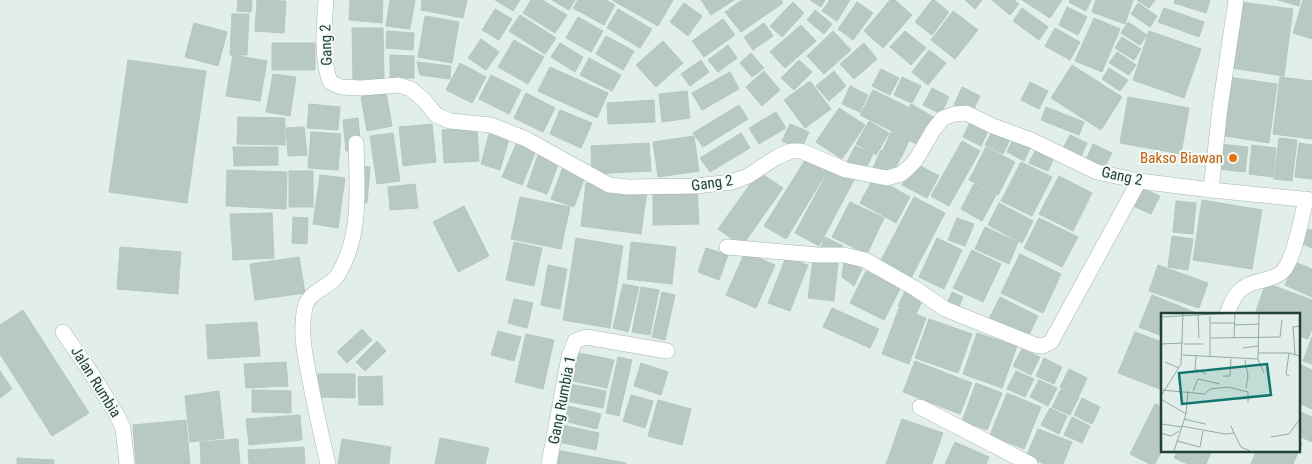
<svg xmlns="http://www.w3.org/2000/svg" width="1312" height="464" font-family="'Roboto Condensed',sans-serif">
	<rect width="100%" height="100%" fill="#e2eee9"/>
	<g fill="#b7c9c2" stroke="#b4c8c0">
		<polygon points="238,0 252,0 251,12 237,11"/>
		<polygon points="257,0 286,1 284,33 255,31"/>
		<polygon points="350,0 383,0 382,23 349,20"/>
		<polygon points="390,0 415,0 410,29 386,26"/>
		<polygon points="422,0 467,0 463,18 421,10"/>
		<polygon points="495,0 520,0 513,11"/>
		<polygon points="531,0 542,0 567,15 555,33 523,13"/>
		<polygon points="552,0 575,0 569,10"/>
		<polygon points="578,0 606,0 615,5 604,25 573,8"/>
		<polygon points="612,0 673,0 658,26"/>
		<polygon points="701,0 734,0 711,15"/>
		<polygon points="742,0 781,0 783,3 741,32 725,12"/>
		<polygon points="810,0 825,0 821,7"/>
		<polygon points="830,0 850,0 837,21 822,11"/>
		<polygon points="890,0 895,0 912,15 883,48 864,31"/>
		<polygon points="932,0 934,0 949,12 932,35 915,22"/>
		<polygon points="965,0 982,0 975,9"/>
		<polygon points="992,0 1014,0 1019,4 1010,15"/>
		<polygon points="1022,0 1062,0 1050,18"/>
		<polygon points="1070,0 1091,0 1086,11 1069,2"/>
		<polygon points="1096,0 1133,0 1125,24 1092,12"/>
		<polygon points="1137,0 1155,0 1149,8"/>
		<polygon points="1175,0 1210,0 1206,13 1174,3"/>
		<polygon points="1278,0 1300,0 1299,6"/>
		<polygon points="1303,0 1312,0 1312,39 1293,33"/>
		<polygon points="793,2 804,13 782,37 770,26"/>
		<polygon points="857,2 873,13 853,40 838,29"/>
		<polygon points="1240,2 1293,9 1284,76 1231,68"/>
		<polygon points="684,3 702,16 688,36 670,22"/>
		<polygon points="1138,3 1157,16 1150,27 1131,14"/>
		<polygon points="1067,7 1087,17 1078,35 1059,25"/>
		<polygon points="1022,8 1048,27 1039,40 1013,21"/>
		<polygon points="1164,8 1204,22 1199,37 1158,22"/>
		<polygon points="495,9 512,19 499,40 482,30"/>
		<polygon points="618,9 652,29 640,48 607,28"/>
		<polygon points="815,10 832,24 824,34 807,20"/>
		<polygon points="953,11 978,30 955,59 931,40"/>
		<polygon points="232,14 249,14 247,55 230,55"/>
		<polygon points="520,15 556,38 545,54 509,31"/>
		<polygon points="425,16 459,22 452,63 418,57"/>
		<polygon points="578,17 603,31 591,52 566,38"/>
		<polygon points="1094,18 1120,29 1102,72 1075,61"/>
		<polygon points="723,19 735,35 704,57 692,41"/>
		<polygon points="1128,22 1147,35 1140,45 1121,33"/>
		<polygon points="194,23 227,32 218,66 185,57"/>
		<polygon points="764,23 773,36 753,50 744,37"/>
		<polygon points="801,25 816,41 785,68 770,52"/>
		<polygon points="352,28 383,28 384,79 353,80"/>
		<polygon points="1055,28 1080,42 1070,60 1045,46"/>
		<polygon points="387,31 414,33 413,50 386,48"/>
		<polygon points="833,31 851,50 824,74 807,56"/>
		<polygon points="905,31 926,48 911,65 890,47"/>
		<polygon points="1149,31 1201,49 1184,98 1133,80"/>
		<polygon points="606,36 634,51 623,70 596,54"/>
		<polygon points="1122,37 1141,49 1134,60 1115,48"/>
		<polygon points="481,39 499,52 486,70 468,58"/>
		<polygon points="514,40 544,57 528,84 498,67"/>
		<polygon points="663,41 683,63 656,87 636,65"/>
		<rect x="272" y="43" width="43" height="27"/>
		<polygon points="560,43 583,57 575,72 551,57"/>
		<polygon points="864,43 877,59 854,79 840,64"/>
		<polygon points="728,45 737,58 718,72 708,60"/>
		<polygon points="929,50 946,63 928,85 912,72"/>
		<polygon points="1117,52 1136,65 1129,75 1109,63"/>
		<polygon points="751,53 764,68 752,77 740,63"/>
		<polygon points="233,55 267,61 260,101 226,96"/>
		<polygon points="390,55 414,56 414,78 390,78"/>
		<polygon points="589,58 621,75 612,91 580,75"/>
		<polygon points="128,60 206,71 187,203 109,192"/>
		<polygon points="701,60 709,72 690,86 681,74"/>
		<polygon points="799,60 812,72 794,90 781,78"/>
		<polygon points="417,62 451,66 450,79 420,75"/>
		<polygon points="460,63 486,77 472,103 446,90"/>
		<polygon points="1072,65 1122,97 1101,130 1051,98"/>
		<polygon points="550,67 608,93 597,118 538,91"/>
		<polygon points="1109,68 1128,80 1120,91 1102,79"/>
		<polygon points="881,69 899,78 890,95 872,86"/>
		<polygon points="764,71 780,90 762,106 746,87"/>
		<polygon points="834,71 846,86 829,101 816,86"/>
		<polygon points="730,72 739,89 702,110 692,93"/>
		<polygon points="273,74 296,77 290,116 266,112"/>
		<polygon points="491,75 521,90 509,114 479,99"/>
		<polygon points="902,77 921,86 912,103 894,95"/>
		<polygon points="1228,77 1277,84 1269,143 1219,135"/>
		<polygon points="1280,77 1312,81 1312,139 1273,134"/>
		<polygon points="810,81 831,109 805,128 784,100"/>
		<polygon points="1030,82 1048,91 1039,109 1021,100"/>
		<polygon points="850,86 868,95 860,112 842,104"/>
		<polygon points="962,87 980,96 972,113 954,105"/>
		<polygon points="932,88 949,97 941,114 923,105"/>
		<polygon points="873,90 908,107 896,133 860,115"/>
		<polygon points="687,91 690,118 662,122 659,94"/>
		<polygon points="386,92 392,126 367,131 361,97"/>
		<polygon points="526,93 555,108 543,132 514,118"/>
		<polygon points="1128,97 1189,108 1181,154 1120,143"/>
		<polygon points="654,100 655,122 608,124 607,103"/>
		<polygon points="309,104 340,107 338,130 307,128"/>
		<polygon points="911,104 937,119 922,147 895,133"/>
		<polygon points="739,105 748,119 703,147 693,133"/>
		<polygon points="1046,107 1084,122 1079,135 1041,120"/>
		<polygon points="839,108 865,125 842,159 816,142"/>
		<polygon points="560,110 592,123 581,148 550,134"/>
		<polygon points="776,112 786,128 759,144 749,128"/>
		<polygon points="238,117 285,118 285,145 237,144"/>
		<polygon points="358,118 361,150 346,151 343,120"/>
		<polygon points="971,120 989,129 981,146 963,137"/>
		<polygon points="869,121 889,133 876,155 856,144"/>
		<polygon points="432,124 436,162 403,166 399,127"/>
		<polygon points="790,124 809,132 801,150 782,141"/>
		<polygon points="304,127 307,155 288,156 286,128"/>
		<polygon points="477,128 479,161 444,163 442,130"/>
		<polygon points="994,128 1011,137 1003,154 985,145"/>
		<polygon points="311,132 341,134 338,170 308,168"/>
		<polygon points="891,132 909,141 901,158 883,150"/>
		<polygon points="393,133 400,181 377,184 370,136"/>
		<polygon points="741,133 750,148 710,172 700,158"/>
		<polygon points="489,134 509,139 500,170 481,164"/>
		<polygon points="1015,135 1033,143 1024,161 1007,152"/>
		<polygon points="1070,135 1087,143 1079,161 1061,152"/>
		<polygon points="694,136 699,171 658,177 653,142"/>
		<polygon points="1279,138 1297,140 1292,181 1274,179"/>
		<polygon points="962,141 980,151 949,206 931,196"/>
		<polygon points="517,142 536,150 522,185 502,177"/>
		<polygon points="649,143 651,171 592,174 591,146"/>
		<polygon points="1299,143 1312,145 1312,179 1295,177"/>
		<polygon points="1093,144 1112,153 1103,170 1085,162"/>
		<polygon points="1220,144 1248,147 1245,172 1217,169"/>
		<polygon points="1038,145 1056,154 1048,171 1029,163"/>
		<polygon points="1252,145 1276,148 1273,177 1249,174"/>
		<polygon points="855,146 873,154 864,172 846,164"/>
		<polygon points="233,147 278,147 278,165 234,166"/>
		<polygon points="986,147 1015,162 998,195 969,180"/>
		<polygon points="881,150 900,159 891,176 873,168"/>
		<polygon points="538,155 559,162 547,194 527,187"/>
		<polygon points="807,157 828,170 786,239 764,226"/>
		<polygon points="1021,162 1052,177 1032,216 1001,201"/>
		<polygon points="915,163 939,176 927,198 902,185"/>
		<polygon points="352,165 370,167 367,203 349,201"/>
		<polygon points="831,166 855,178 819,246 795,233"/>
		<polygon points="563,167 586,174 574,207 551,199"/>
		<polygon points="227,170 287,172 286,209 226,206"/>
		<rect x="289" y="171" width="24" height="36"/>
		<polygon points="759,172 783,188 742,246 718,229"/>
		<polygon points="320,175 345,178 338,228 313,224"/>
		<polygon points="1059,176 1092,193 1073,231 1039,214"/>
		<polygon points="874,177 910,197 896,223 860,203"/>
		<polygon points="586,183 647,190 641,234 581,226"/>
		<polygon points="415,184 418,208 390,210 388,187"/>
		<polygon points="974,184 996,195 982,221 961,209"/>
		<polygon points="653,187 697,187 699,224 653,225"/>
		<polygon points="1141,188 1160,196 1151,214 1133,206"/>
		<polygon points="520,197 570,207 561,249 511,239"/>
		<polygon points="914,197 945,213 911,278 880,262"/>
		<polygon points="1202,200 1262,210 1252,269 1193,260"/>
		<polygon points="1176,201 1196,203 1193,234 1173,232"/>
		<polygon points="850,202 884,218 867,254 832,237"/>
		<polygon points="999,203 1033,221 1022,243 988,225"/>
		<polygon points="464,206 489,256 458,272 433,222"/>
		<polygon points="272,213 274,258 233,260 230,214"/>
		<polygon points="293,217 308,218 307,244 292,243"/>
		<polygon points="957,218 974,224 965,246 948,240"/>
		<polygon points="1039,218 1078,237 1062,267 1024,248"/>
		<polygon points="985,227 1018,242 1009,264 975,249"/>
		<polygon points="1308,229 1312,230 1312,248 1303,244"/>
		<polygon points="1172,236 1193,239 1188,270 1168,267"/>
		<polygon points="825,237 843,246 834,253 819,252"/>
		<polygon points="576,238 623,246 610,328 563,320"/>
		<polygon points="937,238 962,250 944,289 919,277"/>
		<polygon points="514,242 542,248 534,286 506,280"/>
		<polygon points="631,242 676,247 672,284 627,279"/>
		<polygon points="120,247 181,252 178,294 117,289"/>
		<polygon points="706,248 728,255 719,280 698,272"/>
		<polygon points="972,250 1001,264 983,302 953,288"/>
		<polygon points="745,252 775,265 756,308 726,295"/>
		<polygon points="1020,254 1061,274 1043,313 1001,293"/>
		<polygon points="299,257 305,293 255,300 250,264"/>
		<polygon points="786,257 808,265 790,311 768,303"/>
		<polygon points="813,260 838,263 834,301 808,298"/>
		<polygon points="844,261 862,269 854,286 842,277"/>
		<polygon points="1295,262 1312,269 1312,297 1285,285"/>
		<polygon points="548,265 567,269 560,309 541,305"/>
		<polygon points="1158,265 1208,283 1199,308 1149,291"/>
		<polygon points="866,271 900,289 884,320 850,303"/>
		<polygon points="1266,283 1312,300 1312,329 1308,339 1298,336 1298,314 1255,314"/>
		<polygon points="623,284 639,287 628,332 613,328"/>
		<polygon points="641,287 659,290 650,335 632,332"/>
		<polygon points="906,289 924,297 916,314 898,306"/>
		<polygon points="662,292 675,295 665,340 652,337"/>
		<polygon points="952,292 963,297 958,309 947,303"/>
		<polygon points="1152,295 1199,314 1162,314 1162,336 1139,327"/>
		<polygon points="1000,297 1038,316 1027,339 989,319"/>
		<polygon points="514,299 533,303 527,328 508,323"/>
		<polygon points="832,308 879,329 870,348 823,327"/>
		<polygon points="899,308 926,318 909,364 882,354"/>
		<polygon points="23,310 89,413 52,436 0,354 0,325"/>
		<polygon points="929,319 972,334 958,373 915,358"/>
		<polygon points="257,322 260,356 208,359 206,325"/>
		<polygon points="362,329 372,340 347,363 337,352"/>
		<polygon points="498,331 521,337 514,361 491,355"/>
		<polygon points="1135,332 1162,342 1162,390 1118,373"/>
		<polygon points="977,333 1017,346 1002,388 963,374"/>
		<polygon points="526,334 554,340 543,389 515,382"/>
		<polygon points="1312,337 1312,364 1303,361"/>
		<polygon points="377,341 386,351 365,371 356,362"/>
		<polygon points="1022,349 1040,357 1031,375 1013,366"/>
		<polygon points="574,352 614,360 607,388 568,380"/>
		<polygon points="618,357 632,360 619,416 606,413"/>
		<polygon points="1044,358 1062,367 1054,384 1036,376"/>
		<polygon points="915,361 972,383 960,414 903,392"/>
		<polygon points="286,362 288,386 246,388 244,364"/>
		<polygon points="641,363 668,372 661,395 634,386"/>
		<polygon points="1299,364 1312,370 1312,409 1298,403"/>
		<polygon points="1069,369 1087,378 1079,396 1060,387"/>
		<polygon points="0,371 12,389 0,398"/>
		<polygon points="1016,371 1034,379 1025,397 1007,389"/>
		<polygon points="318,374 355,374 355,398 318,397"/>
		<polygon points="382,376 383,405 359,405 358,377"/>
		<polygon points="1039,380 1057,388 1048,406 1030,397"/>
		<polygon points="976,383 1002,393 987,430 962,421"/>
		<polygon points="569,384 606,391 603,408 566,401"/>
		<polygon points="1061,389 1079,397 1070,415 1052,407"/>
		<polygon points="252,390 291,391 291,413 252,412"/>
		<polygon points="219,391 224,438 190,442 185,396"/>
		<polygon points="1007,393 1041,407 1024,449 990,435"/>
		<polygon points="631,395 653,401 645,428 623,421"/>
		<polygon points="1082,398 1100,407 1092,424 1074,415"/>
		<polygon points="658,400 691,409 682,445 648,436"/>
		<polygon points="1155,404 1162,407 1162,450 1155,464 1150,464 1130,454"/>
		<polygon points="564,405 601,414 597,429 560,420"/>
		<polygon points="1050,408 1067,416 1059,434 1041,425"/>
		<polygon points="1298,411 1312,417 1312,442 1298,436"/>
		<polygon points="300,415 302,440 249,445 246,419"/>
		<polygon points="1072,417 1090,426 1082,443 1064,435"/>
		<polygon points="902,419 943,433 932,464 886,464"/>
		<polygon points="186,420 190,464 136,464 133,425"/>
		<polygon points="562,425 599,433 596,450 558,442"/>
		<polygon points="1038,429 1072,442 1063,464 1045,464 1026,457"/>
		<polygon points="440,438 489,448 485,464 435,464"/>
		<polygon points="238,439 240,464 201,464 200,442"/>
		<polygon points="342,439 391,447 389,464 338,464"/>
		<polygon points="1298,441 1302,443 1293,464 1251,464 1257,450 1298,450"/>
		<polygon points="955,442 989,457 986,464 945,464"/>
		<polygon points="304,447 305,464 249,464 248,450"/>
		<polygon points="556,450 626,463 625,464 553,464"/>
		<polygon points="1178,450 1212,450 1206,464 1188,464 1174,458"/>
		<polygon points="17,458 54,460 54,464 17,464"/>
	</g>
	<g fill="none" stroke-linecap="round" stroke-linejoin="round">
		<g stroke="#a4b7b0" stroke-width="16">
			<g id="minor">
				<path d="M326 0C324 28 321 55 330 82L341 87 361 88 399 85 411 89 424 100 436 115 450 121 491 125 526 139 609 185 628 187 696 186 732 182 748 176 777 157 791 151H801L846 170 887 178 901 174 907 169 915 161 934 129 943 118 955 114 966 113 993 126 1031 140 1097 172 1139 181 1211 190 1312 200"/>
				<polyline points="1211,190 1220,108 1236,0"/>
				<polyline points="727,247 817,255 844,255 865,260 916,289 945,309 1035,345 1042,346 1051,342 1139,181"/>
				<path d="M1227 314C1235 292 1240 285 1264 280 1270 278 1277 277 1282 272 1294 261 1302 216 1306 199"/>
				<polyline points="63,332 93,376 117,415 123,428 127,464"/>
				<polyline points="920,407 1030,464"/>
				<path d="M328 464C322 438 316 412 311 386 306 360 299 333 305 307 310 289 331 288 339 273 362 234 357 186 356 143"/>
				<polyline points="549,464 569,357 575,341 586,337 667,351"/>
			</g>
		</g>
		<use href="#minor" stroke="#fff" stroke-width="15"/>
	</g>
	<circle fill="#e8710a" stroke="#f3faf7" stroke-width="2" cx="1233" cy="158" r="5"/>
	<g text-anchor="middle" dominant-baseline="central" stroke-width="4" stroke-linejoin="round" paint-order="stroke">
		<g font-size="15" fill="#204138" stroke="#f3faf7">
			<text transform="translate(326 45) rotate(-92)">Gang 2</text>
			<text transform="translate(1122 176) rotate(12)">Gang 2</text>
			<text transform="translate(712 183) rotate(-8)">Gang 2</text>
			<text transform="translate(96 382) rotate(58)">Jalan Rumbia</text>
			<text transform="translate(562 400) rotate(-79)">Gang Rumbia 1</text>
		</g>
		<g font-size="15" fill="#c56008" stroke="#f3faf7" text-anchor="end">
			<text x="1223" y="158">Bakso Biawan</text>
		</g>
	</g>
	<g transform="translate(1161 313)">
		<rect width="139" height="139" fill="#e2eee9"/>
		<path fill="none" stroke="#94a9a2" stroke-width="1" d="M98 0 97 46 103 60M37 2 38 25M0 4 73 0M50 10H73M73 12 98 11M50 25 119 24 121 7M73 25 74 0M0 31 22 30M23 31H42M82 35 97 33M97 40H128L139 43M128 40 125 61 128 63M22 42 97 46M134 42 132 14 139 13M35 43 34 56 45 61M49 44V3M84 47 87 63 85 75M4 49 18 55M62 63H69L70 46M0 77 44 81 49 76 67 74 87 79V90M32 78 37 66 59 71M0 83 20 51 22 0M0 86 25 101M23 106 44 111M1 111 20 114M20 113 64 121 73 120 70 113M0 120 10 123 18 118M73 120 80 134 89 138M110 124 128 121 139 106M16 128 39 134 42 118M13 138 25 101 27 78"/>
		<path fill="#0f766e" fill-opacity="0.15" stroke="#0f766e" stroke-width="2.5" d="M106 51 110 82 21 91 18 60Z"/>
		<rect width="139" height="139" fill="none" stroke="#204138" stroke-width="2.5"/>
	</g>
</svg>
